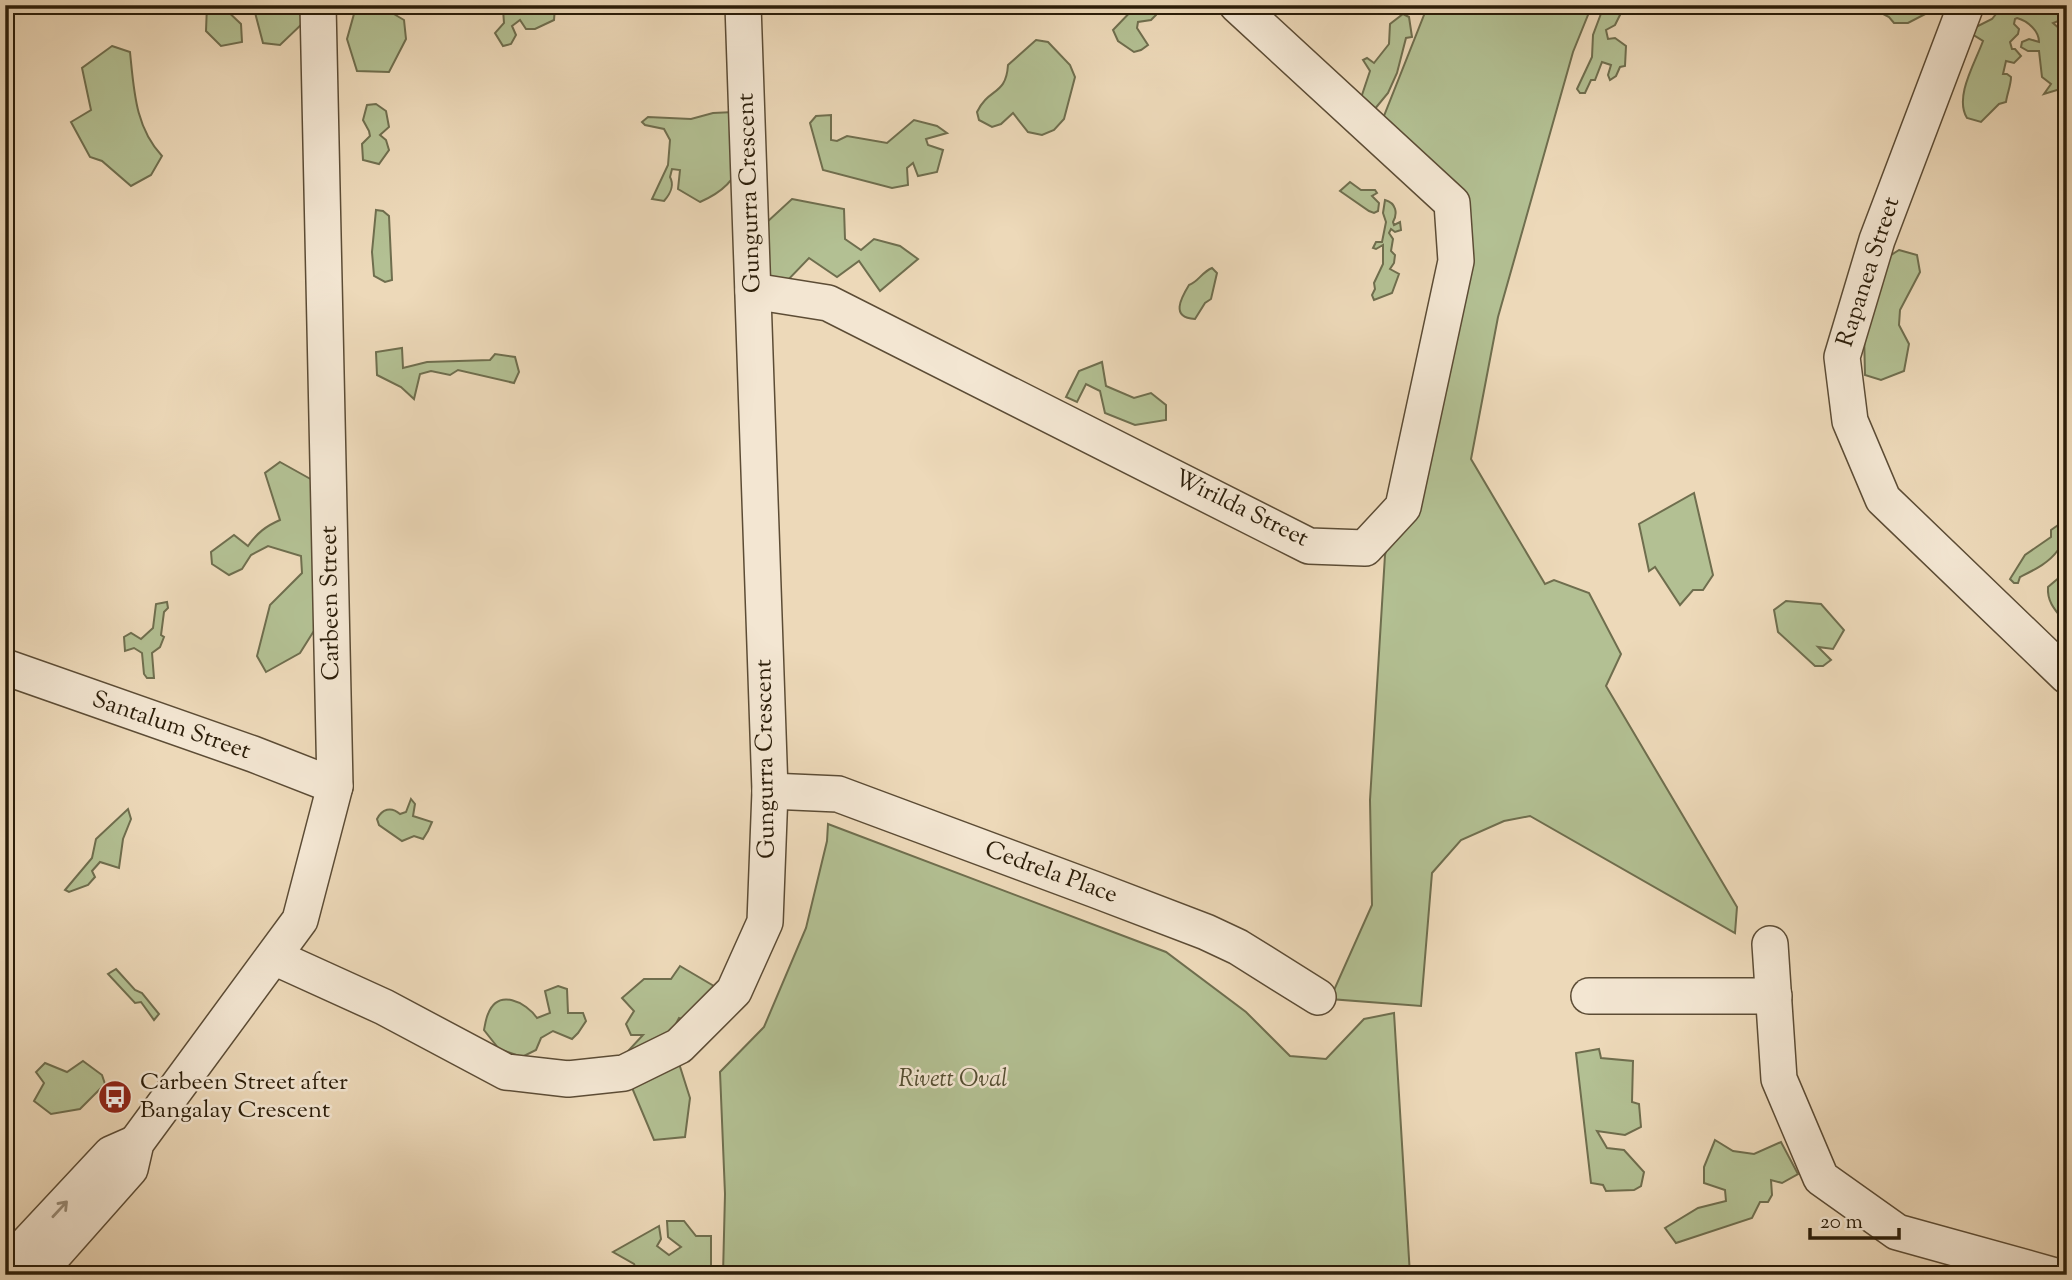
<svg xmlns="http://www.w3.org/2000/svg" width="2072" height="1280" font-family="'Sorts Mill Goudy',serif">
	<rect width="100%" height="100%" fill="#edd9b9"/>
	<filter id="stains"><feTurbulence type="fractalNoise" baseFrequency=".00286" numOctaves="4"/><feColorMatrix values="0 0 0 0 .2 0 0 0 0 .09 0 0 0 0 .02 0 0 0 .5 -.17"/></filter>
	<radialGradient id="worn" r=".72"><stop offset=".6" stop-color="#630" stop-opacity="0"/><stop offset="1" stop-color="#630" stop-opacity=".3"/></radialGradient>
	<g fill="#b3c093" stroke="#6f6e4e" stroke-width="2">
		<polygon points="207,5 221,5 241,24 242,42 221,46 206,31"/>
		<polygon points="253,5 298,5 303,23 280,45 263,43"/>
		<polygon points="506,5 558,5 555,7 554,20 535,29 526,29 520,20 512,26 516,35 511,44 503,46 495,33 504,23 503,9"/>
		<polygon points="1137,5 1153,5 1156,15 1151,20 1138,22 1137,28 1148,45 1141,50 1134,52 1118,41 1113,30"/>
		<polygon points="1428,5 1592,5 1573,52 1498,317 1471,459 1545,584 1554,580 1589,593 1621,654 1606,686 1737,907 1735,933 1530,816 1504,821 1461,840 1432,873 1421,1006 1330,999 1372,905 1370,800 1385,555 1463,264 1460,199 1380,126"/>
		<polygon points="1608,5 1648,5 1646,10 1636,14 1622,11 1615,25 1606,30 1608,39 1615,38 1626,46 1625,66 1620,67 1616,76 1610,80 1608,75 1611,65 1602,62 1595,80 1591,80 1585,93 1580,93 1577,89 1592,57 1593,35 1602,11"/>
		<polygon points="1912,5 1947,5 1931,11 1908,23 1894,23 1889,17 1881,13 1886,7 1908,12"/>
		<path d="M2013 5H2051L2055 9 2061 5 2067 9 2066 18 2053 23 2067 35V87L2044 94 2051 84 2042 77 2039 51H2028L2021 47 2022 42 2029 39 2039 42C2039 31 2028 21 2017 18L2015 19 2014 24 2019 29 2018 34 2010 42 2012 49H2015L2021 56 2014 63 2006 61 2003 74H2007L2011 77C2011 85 2007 94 2006 102L1999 104 1981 122 1967 118C1954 97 1975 63 1983 41L1972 34 1974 28 1992 19 2000 9Z"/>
		<polygon points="387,10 404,20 406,39 389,72 357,71 347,39 354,14"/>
		<polygon points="1403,14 1409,17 1412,37 1406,38 1397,73 1388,93 1374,110 1361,98 1370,71 1363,60 1367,58 1374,63 1389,44 1390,24"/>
		<path d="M1036 40 1048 42 1070 65 1075 77 1064 119 1054 130 1042 135 1028 132 1013 113 1001 124 992 127 979 120 977 112C989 87 1006 96 1008 65Z"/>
		<path d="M112 46 130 52C134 90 135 127 162 156L151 175 131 186 102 161 90 157 71 122 91 110 82 68Z"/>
		<polygon points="376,104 386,111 389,127 380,135 386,140 389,150 379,164 363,160 362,144 370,136 369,131 363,120 367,105"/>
		<path d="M734 112C735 124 741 153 739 163 735 183 716 195 700 202L678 189 680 170 672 169 670 177C675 186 670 194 664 201L652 199 668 165 670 140 664 129 645 125 642 122 648 117 691 119 713 113Z"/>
		<polygon points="831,115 831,140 837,141 847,136 887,143 914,120 937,126 947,133 926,139 928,145 943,150 937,172 918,176 913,163 907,168 908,185 892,188 823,170 810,123 816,116"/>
		<polygon points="1350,182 1361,190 1375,190 1377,193 1372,196 1379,203 1378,211 1374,213 1369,211 1340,191"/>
		<polygon points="792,199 844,209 845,239 861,250 874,239 900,246 918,259 880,291 859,261 837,277 809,258 758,311 766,223"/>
		<path d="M1385 200C1396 203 1398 213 1393 222L1394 225 1400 222 1401 230 1395 232 1391 229 1389 233 1393 239 1391 251 1395 255 1394 263 1390 269 1399 274 1392 293 1374 300 1372 295 1375 289 1374 283 1383 264V245L1376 249 1373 248 1376 242H1382L1386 222 1383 213Z"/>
		<polygon points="376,210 383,211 389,216 392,280 385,282 374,276 372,252"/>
		<polygon points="1899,250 1917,255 1920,272 1900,310 1899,325 1909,344 1904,371 1881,380 1865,375 1864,332 1883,260"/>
		<path d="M1212 268 1217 273 1211 299 1205 303 1195 319C1170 318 1181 298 1189 285 1198 282 1202 272 1212 268Z"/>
		<polygon points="402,348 403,368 427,362 490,360 495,354 515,357 519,372 514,383 458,370 450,375 431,371 420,374 414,399 401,387 377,375 376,352"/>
		<polygon points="1102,362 1106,386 1134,398 1151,393 1166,405 1166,420 1135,425 1105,413 1100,391 1086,384 1077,402 1066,397 1079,371"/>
		<path d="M280 462 323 486 317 626 300 653 266 672 257 656 270 605 302 573 301 556 268 546 251 555 242 569 229 575 212 564 211 552 234 535 248 546C257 533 266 526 280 520L265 473Z"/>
		<polygon points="1694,493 1713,575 1703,590 1693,590 1680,605 1655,567 1649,571 1639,524"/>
		<path d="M2067 519V536C2062 541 2061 545 2058 550 2049 563 2034 570 2020 577L2018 583H2014L2010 579 2025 555 2051 537V530Z"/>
		<path d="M2067 571V585L2064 584 2058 589C2057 598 2060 605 2067 610V621H2064C2055 610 2047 602 2048 587Z"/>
		<polygon points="1786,601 1821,604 1844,630 1833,649 1818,647 1831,660 1823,666 1815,666 1778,632 1774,610"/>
		<polygon points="167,602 168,608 164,612 161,635 164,637 160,647 152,653 154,678 147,678 144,674 142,653 134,648 125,651 124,637 131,633 141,639 153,628 156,604"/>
		<path d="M411 799 415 804 413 816 432 822 428 831 423 839 414 836 402 841 379 825 377 819C382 809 391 806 400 814L406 812Z"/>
		<polygon points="128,809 131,819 123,839 119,868 100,862 92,871 95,877 88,885 69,892 65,890 92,858 96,839"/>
		<polygon points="828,824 1166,952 1246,1012 1290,1056 1326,1059 1364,1019 1394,1013 1410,1275 723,1275 725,1194 720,1072 764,1027 806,928 827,841"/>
		<polygon points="680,966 724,992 696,1024 679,1018 670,1035 690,1098 685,1137 654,1140 630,1083 628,1051 643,1035 631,1035 626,1024 634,1011 622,998 644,979 671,979"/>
		<polygon points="116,969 135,990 142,993 159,1014 154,1020 141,1002 135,1003 108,974"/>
		<path d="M558 986 567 989 568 1013H583L586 1021 578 1033 572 1039 553 1031 541 1038 536 1050 522 1057 499 1049 484 1030C485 1025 486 1018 488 1014 498 988 526 1002 537 1018L550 1013 545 991Z"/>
		<polygon points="1599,1049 1601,1058 1633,1061 1632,1102 1639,1104 1641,1127 1625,1135 1597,1131 1607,1148 1624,1150 1644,1172 1641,1186 1634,1190 1606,1191 1603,1185 1591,1183 1576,1053"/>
		<polygon points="83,1061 102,1075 105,1084 80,1109 51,1114 34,1101 44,1083 36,1072 45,1063 67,1072"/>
		<polygon points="1715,1140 1733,1151 1754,1154 1781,1142 1798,1174 1782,1183 1771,1180 1772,1195 1768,1202 1760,1202 1752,1218 1676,1243 1665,1228 1698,1208 1726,1201 1725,1190 1704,1183 1704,1167"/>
		<polygon points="667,1221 684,1221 696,1236 711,1236 711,1271 713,1275 642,1275 638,1274 634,1264 613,1252 659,1226 661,1239 657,1246 669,1255 681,1247 668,1237"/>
	</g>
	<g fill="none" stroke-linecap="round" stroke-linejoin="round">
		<g stroke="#5c4c35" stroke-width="38">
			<g id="minor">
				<polyline points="1966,5 1877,240 1842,357 1850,421 1883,499 2067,676"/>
				<polyline points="753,291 828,303 1309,546 1365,548 1403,507 1456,261 1452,203 1237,5"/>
				<polyline points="5,667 253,754 335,786"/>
				<polyline points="770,791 838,794 1096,890 1206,932 1238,947 1318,997"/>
				<polyline points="1770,944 1779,1079 1821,1178 1897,1232 2052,1275"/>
				<polyline points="274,957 384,1007 506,1072 568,1079 624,1073 679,1046 734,991 765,922 770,791 743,5"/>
				<polyline points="1589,996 1774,996"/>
				<polyline points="13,1259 111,1154 136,1143"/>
				<polyline points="36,1275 130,1169 136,1143 300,920 335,786 318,5"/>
			</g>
		</g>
		<g stroke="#5c4c35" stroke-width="42">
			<polyline id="tertiary" points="5,1252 30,1275"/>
		</g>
		<use href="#minor" stroke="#f3e6d2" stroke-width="35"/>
		<use href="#tertiary" stroke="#f3e6d2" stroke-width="38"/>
	</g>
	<defs><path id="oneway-shaft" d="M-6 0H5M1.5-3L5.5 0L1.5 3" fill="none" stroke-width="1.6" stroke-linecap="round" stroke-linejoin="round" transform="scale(1.75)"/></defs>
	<use stroke="#998c78" href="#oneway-shaft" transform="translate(60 1209) rotate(-47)"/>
	<defs>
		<g id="bus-disc" transform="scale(1.75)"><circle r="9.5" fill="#8f2418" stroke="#f3e6d2"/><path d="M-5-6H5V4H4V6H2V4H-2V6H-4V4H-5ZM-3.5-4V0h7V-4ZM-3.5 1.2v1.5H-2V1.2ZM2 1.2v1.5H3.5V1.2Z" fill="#fff"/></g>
	</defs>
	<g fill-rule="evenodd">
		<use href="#bus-disc" x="115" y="1097"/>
	</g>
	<g text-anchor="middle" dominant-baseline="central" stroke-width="5" stroke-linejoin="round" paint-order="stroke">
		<g font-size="24" fill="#2b1d09" stroke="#f3e6d2">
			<text transform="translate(750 193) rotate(-92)">Gungurra Crescent</text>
			<text transform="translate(1869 272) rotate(-72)">Rapanea Street</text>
			<text transform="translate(1241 509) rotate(26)">Wirilda Street</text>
			<text transform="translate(331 603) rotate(-91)">Carbeen Street</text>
			<text transform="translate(171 726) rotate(19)">Santalum Street</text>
			<text transform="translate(766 759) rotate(-91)">Gungurra Crescent</text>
			<text transform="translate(1051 873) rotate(20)">Cedrela Place</text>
		</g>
		<g font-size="24" font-style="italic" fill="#544e32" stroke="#f3e6d2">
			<text x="953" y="1080">Rivett Oval</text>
		</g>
		<g font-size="24" fill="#2b1d09" stroke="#f3e6d2" text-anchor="start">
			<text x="140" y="1083">Carbeen Street after<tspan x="140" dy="28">Bangalay Crescent</tspan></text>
		</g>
	</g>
	<rect width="2072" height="1280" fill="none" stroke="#edd9b9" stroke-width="28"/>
	<rect x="7" y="7" width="2058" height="1266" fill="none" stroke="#2b1d09" stroke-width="3.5"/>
	<rect x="14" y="14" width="2044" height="1252" fill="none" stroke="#2b1d09" stroke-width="2"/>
	<path d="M1810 1228v10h89v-10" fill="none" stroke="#2b1d09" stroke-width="3.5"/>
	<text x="1820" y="1228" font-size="21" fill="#2b1d09" stroke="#f3e6d2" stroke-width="5" paint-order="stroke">20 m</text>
	<rect width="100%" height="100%" filter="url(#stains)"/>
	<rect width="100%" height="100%" fill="url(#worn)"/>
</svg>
